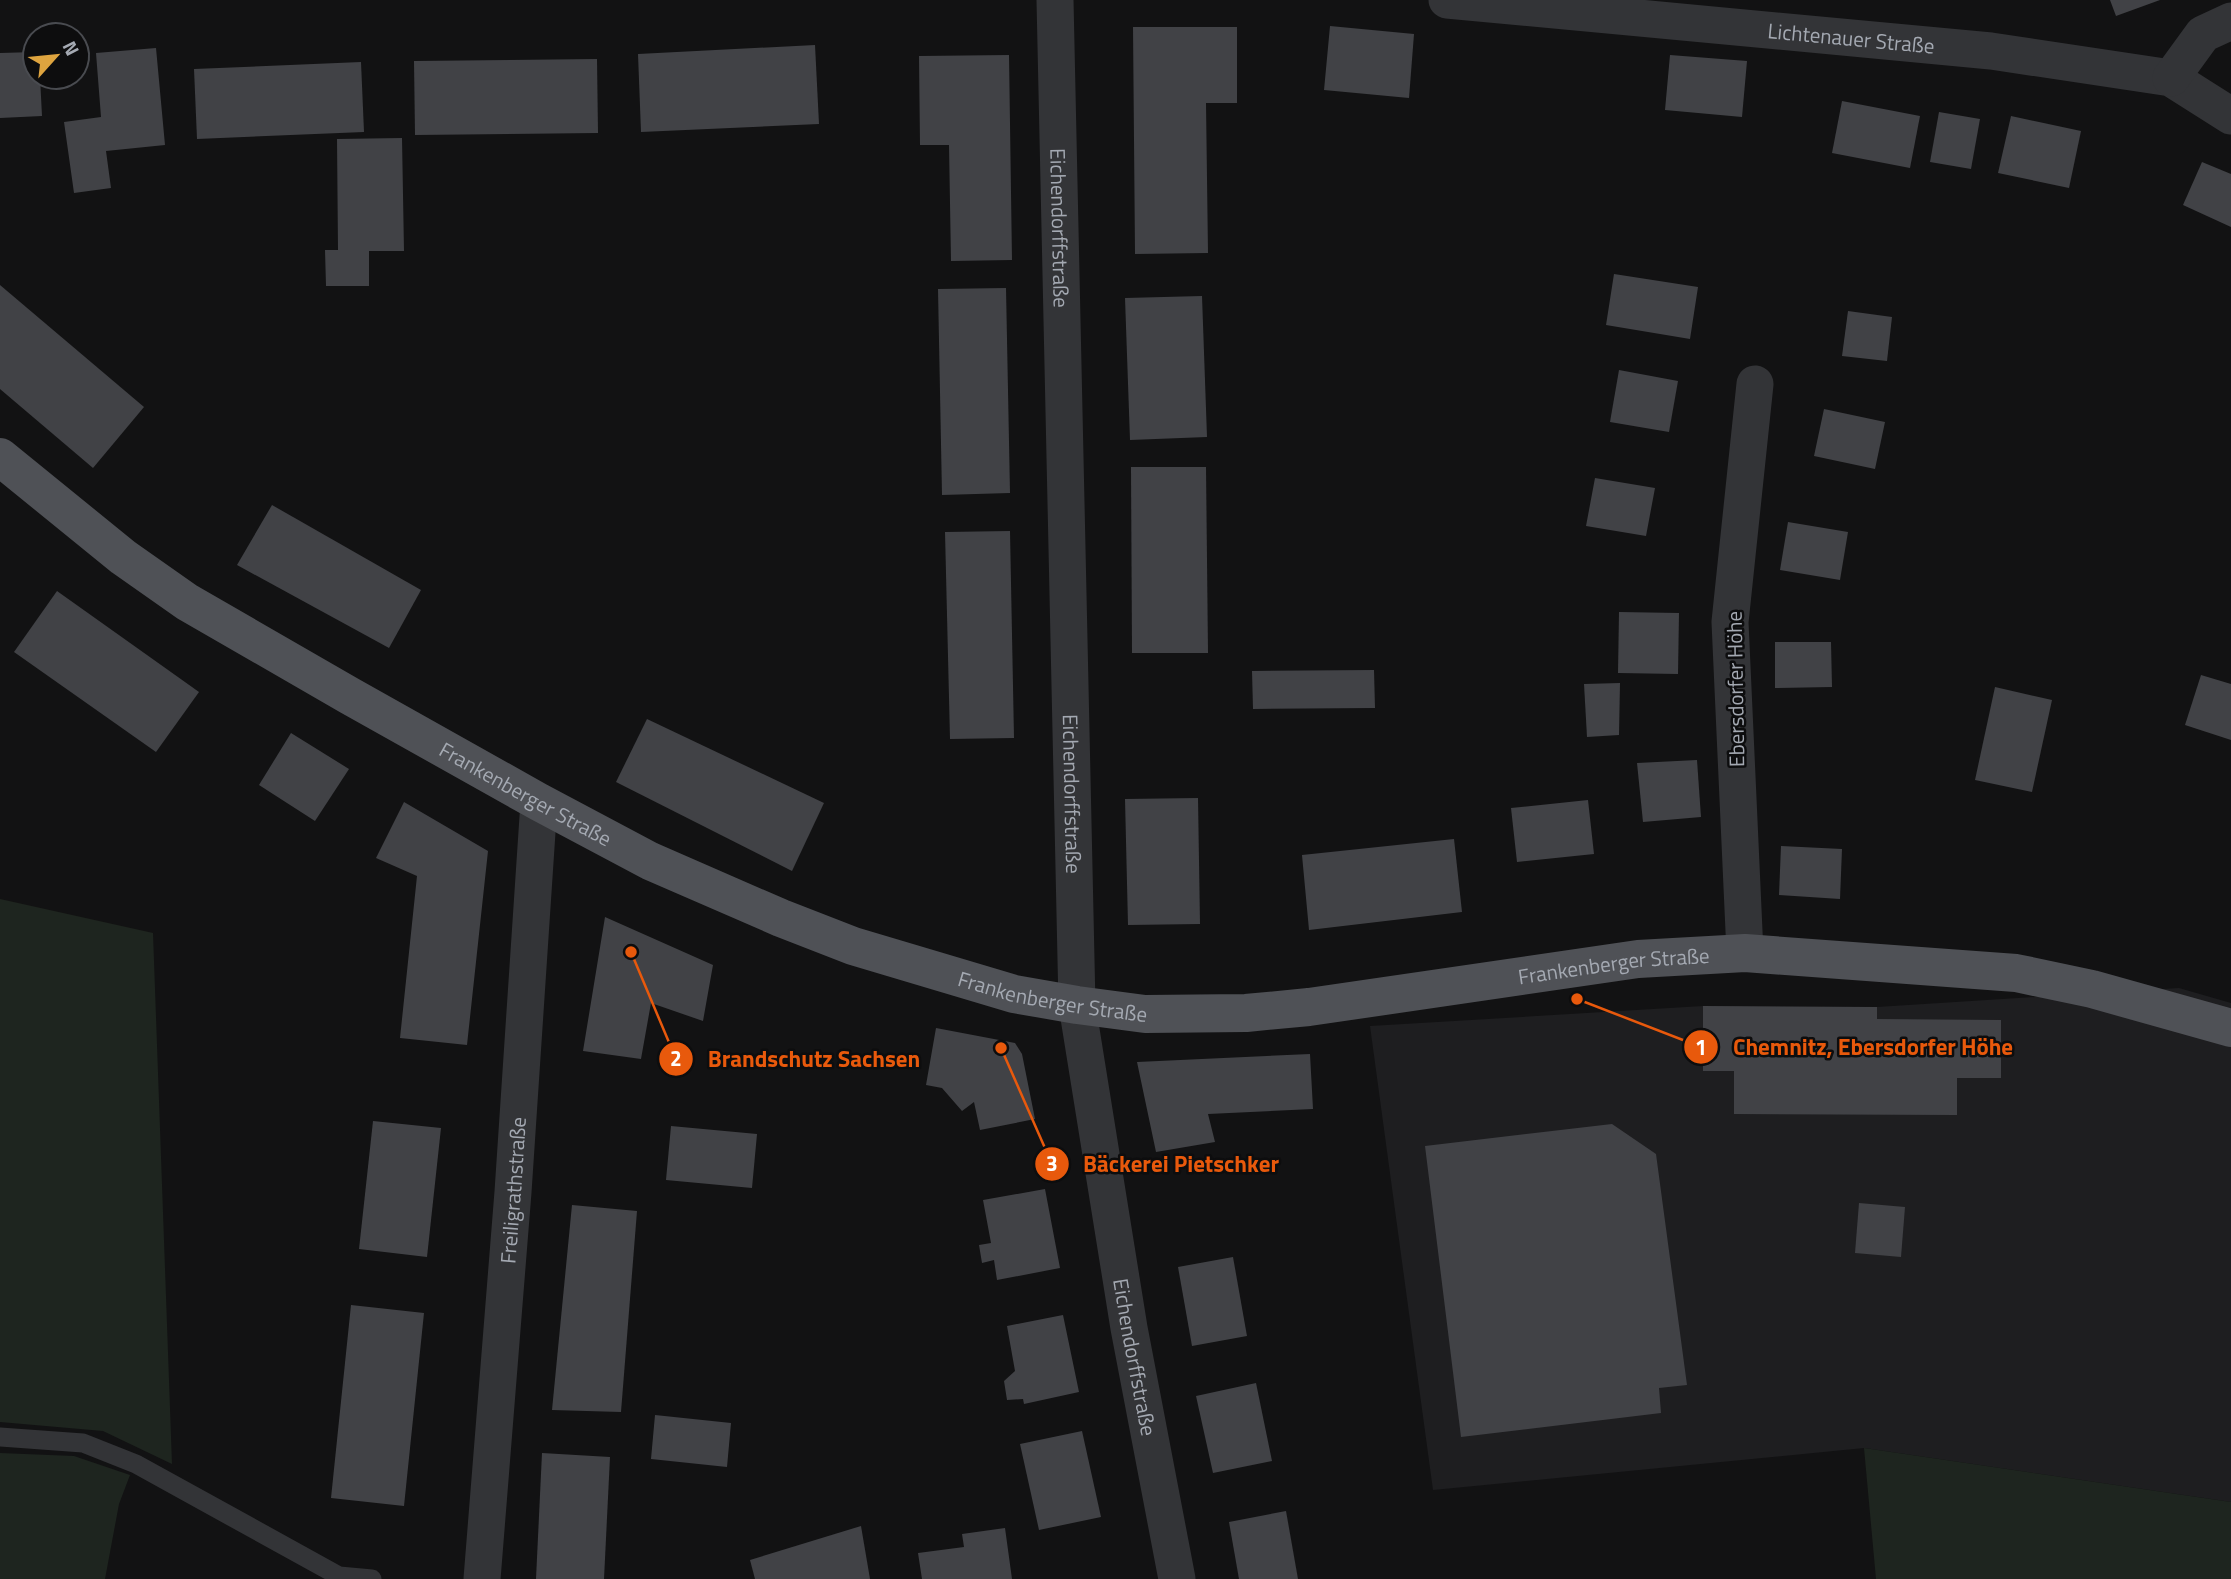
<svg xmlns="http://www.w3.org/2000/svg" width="2231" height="1579" font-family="'Titillium Web',sans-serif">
	<rect width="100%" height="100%" fill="#121213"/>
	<polygon fill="#1e1e20" points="2179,988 2231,1003 2231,1502 1864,1448 1433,1490 1370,1026 1703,1006 1877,1007"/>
	<g fill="#1e251f">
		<polygon points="0,899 153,933 172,1464 103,1431 0,1422"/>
		<polygon points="1864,1448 2231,1502 2231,1579 1876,1579"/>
		<polygon points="0,1453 74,1456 130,1475 119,1504 105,1579 0,1579"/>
	</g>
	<g fill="#414246">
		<polygon points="2110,0 2160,0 2116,16"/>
		<polygon points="1330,26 1414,34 1409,98 1324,90"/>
		<polygon points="1133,27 1237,27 1237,103 1206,103 1208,253 1135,254"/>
		<polygon points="815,45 819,124 641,132 638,54"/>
		<polygon points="156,48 165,145 106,151 111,188 74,193 64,122 101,117 96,53"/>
		<polygon points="35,52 35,77 40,77 42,116 0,118 0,53"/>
		<polygon points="1009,55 1012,260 951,261 949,145 920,145 919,56"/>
		<polygon points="1670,55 1747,61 1742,117 1665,110"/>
		<polygon points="597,59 598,133 415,135 414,61"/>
		<polygon points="361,62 364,132 197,139 194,69"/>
		<polygon points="1842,101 1920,116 1910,168 1832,153"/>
		<polygon points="1939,112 1980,119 1971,169 1930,162"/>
		<polygon points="2011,116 2081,131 2069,188 1998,173"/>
		<polygon points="402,138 404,251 369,251 369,286 326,286 325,250 338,250 337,139"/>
		<polygon points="2202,162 2231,174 2231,227 2183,205"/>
		<polygon points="1614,274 1698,287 1690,339 1606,325"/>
		<polygon points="0,285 144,407 93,468 0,389"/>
		<polygon points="1006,288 1010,493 942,495 938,289"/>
		<polygon points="1202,296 1207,437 1130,440 1125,298"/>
		<polygon points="1848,311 1892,317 1887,361 1842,356"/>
		<polygon points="1619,370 1678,381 1669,432 1610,422"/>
		<polygon points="1824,409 1885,422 1875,469 1814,456"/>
		<polygon points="1131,467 1206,467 1208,653 1132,653"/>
		<polygon points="1595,478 1655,488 1646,536 1586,526"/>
		<polygon points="272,505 421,590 389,648 237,565"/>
		<polygon points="1788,522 1848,532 1840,580 1780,570"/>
		<polygon points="1010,531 1014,738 950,739 945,532"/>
		<polygon points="57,591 199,692 156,752 14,652"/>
		<polygon points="1619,612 1679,613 1678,674 1618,673"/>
		<polygon points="1775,642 1831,642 1832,687 1775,688"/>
		<polygon points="1374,670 1375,708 1253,709 1252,671"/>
		<polygon points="2201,675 2231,684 2231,740 2185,725"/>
		<polygon points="1620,683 1619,735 1587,737 1584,684"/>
		<polygon points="1995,687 2052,700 2032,792 1975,780"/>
		<polygon points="647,719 824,803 792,871 616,782"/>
		<polygon points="291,733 349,769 315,821 259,785"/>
		<polygon points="1697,760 1701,817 1643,822 1637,763"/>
		<polygon points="1198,798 1200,924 1128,925 1125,799"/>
		<polygon points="1588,800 1594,854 1517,862 1511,808"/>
		<polygon points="404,802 488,851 467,1045 400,1038 417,876 376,858"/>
		<polygon points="1454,839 1462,912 1309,930 1302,855"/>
		<polygon points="1781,846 1842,849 1840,899 1779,895"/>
		<polygon points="605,917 713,965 703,1021 651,1003 641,1059 583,1051"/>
		<polygon points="1703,1006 1877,1007 1877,1019 2001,1020 2001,1078 1957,1078 1957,1115 1734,1114 1734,1071 1703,1071"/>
		<polygon points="936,1028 1015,1043 1022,1054 1035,1119 980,1130 974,1102 962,1111 942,1088 926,1085"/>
		<polygon points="1310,1054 1313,1109 1208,1114 1215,1142 1156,1152 1137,1062"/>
		<polygon points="373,1121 441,1128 427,1257 359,1249"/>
		<polygon points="1612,1124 1656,1154 1687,1385 1659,1388 1661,1413 1461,1437 1425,1146"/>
		<polygon points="671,1126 757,1134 752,1188 666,1180"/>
		<polygon points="1045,1189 1060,1268 997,1280 994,1260 982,1263 979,1245 991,1243 983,1200"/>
		<polygon points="1859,1203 1905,1207 1901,1257 1855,1253"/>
		<polygon points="572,1205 637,1211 621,1412 552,1410"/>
		<polygon points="1233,1257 1247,1336 1192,1346 1178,1267"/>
		<polygon points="351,1305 424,1313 404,1506 331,1498"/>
		<polygon points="1063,1315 1079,1392 1024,1404 1023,1399 1007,1400 1004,1381 1015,1371 1007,1326"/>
		<polygon points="1256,1383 1272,1461 1213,1473 1196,1396"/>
		<polygon points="655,1415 731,1423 727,1467 651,1459"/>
		<polygon points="1082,1431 1101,1517 1039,1530 1020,1444"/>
		<polygon points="542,1453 610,1457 604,1579 536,1579"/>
		<polygon points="1286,1511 1298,1579 1239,1579 1229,1522"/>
		<polygon points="861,1526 870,1579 755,1579 750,1560"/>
		<polygon points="1005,1528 1012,1579 922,1579 918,1553 964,1547 962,1534"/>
	</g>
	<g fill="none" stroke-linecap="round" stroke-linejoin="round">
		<polyline stroke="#333437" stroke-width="19" points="0,1437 83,1443 136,1464 339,1576 372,1579"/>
		<g stroke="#333437" stroke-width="37">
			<path id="s1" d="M1055 0 1077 1005 1129 1328 1177 1579"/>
			<path id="s2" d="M1447 0 1991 51 2171 78 2231 116"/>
			<polyline points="2171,78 2203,34 2231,21"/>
			<polyline points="1745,953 1730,622 1755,384"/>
			<path id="s3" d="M482 1579 513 1192 539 802"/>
		</g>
		<path stroke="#4f5156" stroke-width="38" id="s4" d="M0 457 123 557 187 602 350 696 539 802 650 861 781 918 853 946 1014 994 1077 1005 1145 1014 1246 1013 1309 1007 1638 959 1745 953 2016 973 2092 989 2231 1028"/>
	</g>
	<g text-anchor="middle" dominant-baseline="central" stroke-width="5" stroke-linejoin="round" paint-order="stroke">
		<g font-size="21" fill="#a4a9b2" stroke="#0d0d0e">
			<text stroke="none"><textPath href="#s2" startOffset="406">Lichtenauer Straße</textPath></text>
			<text stroke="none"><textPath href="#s1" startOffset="228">Eichendorffstraße</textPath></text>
			<text transform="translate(1735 689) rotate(-91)">Ebersdorfer Höhe</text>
			<text stroke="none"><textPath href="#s4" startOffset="626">Frankenberger Straße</textPath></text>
			<text stroke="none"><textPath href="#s1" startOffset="794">Eichendorffstraße</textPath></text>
			<text stroke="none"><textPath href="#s4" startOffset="1760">Frankenberger Straße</textPath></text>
			<text stroke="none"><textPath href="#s4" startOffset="1194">Frankenberger Straße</textPath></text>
			<text stroke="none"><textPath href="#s3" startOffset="390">Freiligrathstraße</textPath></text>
			<text stroke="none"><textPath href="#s1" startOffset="1362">Eichendorffstraße</textPath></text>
		</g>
	</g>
	<path fill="none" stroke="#e8590c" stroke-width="2.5" d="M1577 999L1701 1047M631 952L676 1059M1001 1048L1052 1164"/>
	<g fill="#e8590c" stroke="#0d0d0e" stroke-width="2.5">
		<circle cx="1577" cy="999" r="7"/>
		<circle cx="631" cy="952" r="7"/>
		<circle cx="1001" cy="1048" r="7"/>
		<circle cx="1701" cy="1047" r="18"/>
		<circle cx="676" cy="1059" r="18"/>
		<circle cx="1052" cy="1164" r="18"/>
	</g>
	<g font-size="21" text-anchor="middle" font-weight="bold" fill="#fff">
		<text x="1701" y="1055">1</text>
		<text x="676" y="1066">2</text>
		<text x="1052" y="1171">3</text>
	</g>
	<g font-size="23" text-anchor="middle" font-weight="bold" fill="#e8590c" stroke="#0d0d0e" stroke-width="5" stroke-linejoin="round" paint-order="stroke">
		<text x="1873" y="1055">Chemnitz, Ebersdorfer Höhe</text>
		<text x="814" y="1067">Brandschutz Sachsen</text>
		<text x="1181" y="1172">Bäckerei Pietschker</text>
	</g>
	<g transform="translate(56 56) rotate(63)"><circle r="33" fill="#0d0d0e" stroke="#494b50" stroke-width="2"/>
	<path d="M0-5L12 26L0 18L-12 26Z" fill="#dea43f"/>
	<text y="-10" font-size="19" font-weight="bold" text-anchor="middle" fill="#a4a9b2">N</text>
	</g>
</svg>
